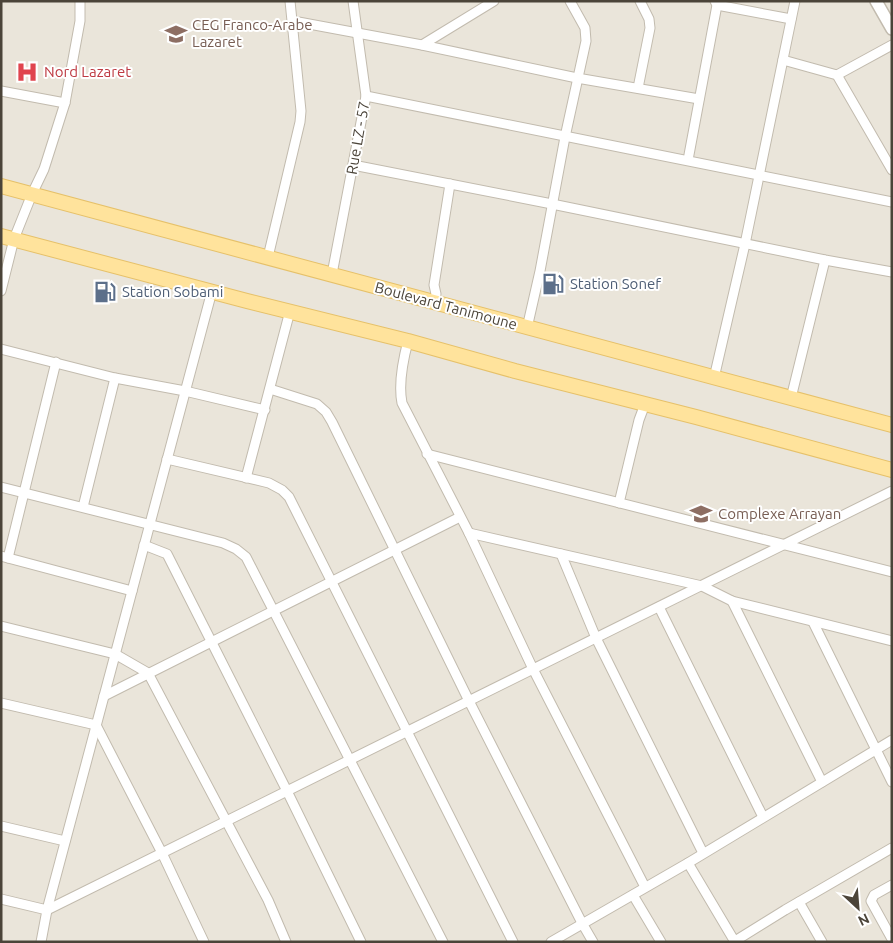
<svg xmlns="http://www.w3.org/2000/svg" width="893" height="943" font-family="Ubuntu,sans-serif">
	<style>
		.residential { fill: #eae5da }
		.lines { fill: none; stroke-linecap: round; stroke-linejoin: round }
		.minor-casing { stroke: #c2bbae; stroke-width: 11 }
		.tertiary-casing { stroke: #c2bbae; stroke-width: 14 }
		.primary-casing { stroke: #e6c16a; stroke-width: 16 }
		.minor { stroke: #fff; stroke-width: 9 }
		.tertiary { stroke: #fff; stroke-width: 11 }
		.primary { stroke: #ffe39c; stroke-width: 14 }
		.labels { text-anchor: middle; stroke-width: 4; stroke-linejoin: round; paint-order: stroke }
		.education-label { font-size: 15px; fill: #785e54; stroke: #fff; text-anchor: start }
		.health-label { font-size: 15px; fill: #be3a42; stroke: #fff; text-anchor: start }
		.street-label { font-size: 15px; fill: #4b4439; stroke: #fff }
		.service-label { font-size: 15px; fill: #4e5e75; stroke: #fff; text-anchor: start }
	</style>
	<rect width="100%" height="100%" fill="#f6f3ec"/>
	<rect class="residential" x="1" y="1" width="891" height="941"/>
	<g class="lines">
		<g class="minor-casing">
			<g id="minor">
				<polyline points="717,5 791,19"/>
				<polyline points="293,21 422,45 577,78 699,99"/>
				<polyline points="422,45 494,1"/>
				<polyline points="783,60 837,75 892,170"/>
				<polyline points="837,75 892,45"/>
				<polyline points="638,88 650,28 649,19 640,1"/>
				<polyline points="1,91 65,103"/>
				<path d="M366,96C541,132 717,166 892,202"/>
				<polyline points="688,160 717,5 715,1"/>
				<polyline points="353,165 552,204 825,260 892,272"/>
				<polyline points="268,257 300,122 301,111 290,1"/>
				<polyline points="332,274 366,96 353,1"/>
				<polyline points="1,291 14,239 32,194 44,169 65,103 80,21 80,1"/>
				<polyline points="433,302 436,294 434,285 450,184"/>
				<polyline points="527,328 540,271 565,137 586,41 585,28 570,1"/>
				<path d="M408,341C403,360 398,383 402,403L469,533L533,669L645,887"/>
				<polyline points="1,349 115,378 185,391 265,410"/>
				<polyline points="714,378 745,244 795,1"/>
				<polyline points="270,389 317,404 326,412 332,422 469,701 582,923 593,942"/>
				<polyline points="791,398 825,260"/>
				<polyline points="427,454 892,572"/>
				<polyline points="167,459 269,483 282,490 289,497 513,942"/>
				<polyline points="246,478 290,311"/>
				<polyline points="1,487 223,543 236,549 246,557 443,942"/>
				<polyline points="619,503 639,420 645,404"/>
				<polyline points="83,507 115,378"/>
				<polyline points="469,533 702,586 732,601 892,641"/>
				<polyline points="144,545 167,554 287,791 361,942"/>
				<polyline points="561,554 596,638 703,853"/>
				<polyline points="1,556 132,591"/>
				<polyline points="8,558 56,362"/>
				<polyline points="732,601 822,782"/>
				<polyline points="659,607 763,817"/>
				<polyline points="813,622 892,782"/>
				<polyline points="1,626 115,654 148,673 268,900 286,942"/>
				<polyline points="104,696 460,517"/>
				<polyline points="1,703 96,725 162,853 204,942"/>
				<polyline points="1,826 65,841"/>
				<polyline points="688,863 735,942"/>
				<polyline points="892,885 874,895 871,901 892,939"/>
				<polyline points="633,895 661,942"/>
				<polyline points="1,899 47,910 892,491"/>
				<polyline points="799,902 822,942"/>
				<polyline points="735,941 785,910 892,848"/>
				<polyline points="41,942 47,910 212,291"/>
				<polyline points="551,942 688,863 892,740"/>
			</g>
		</g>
		<g class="tertiary-casing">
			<polyline id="tertiary" points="876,1 892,29"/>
		</g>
		<g class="primary-casing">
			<g id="primary">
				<polyline points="1,186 892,425"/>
				<polyline points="1,236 247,301 408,341 515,371 696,417 892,470"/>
			</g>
		</g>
		<use href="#minor" class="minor"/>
		<use href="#tertiary" class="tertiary"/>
		<use href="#primary" class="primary"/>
	</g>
	<defs>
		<g id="school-bare" transform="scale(1.725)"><path d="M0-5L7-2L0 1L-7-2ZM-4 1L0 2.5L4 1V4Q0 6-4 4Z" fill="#8d6e63" stroke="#fff" stroke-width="2.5" paint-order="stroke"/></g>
		<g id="hospital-bare" transform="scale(1.725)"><path d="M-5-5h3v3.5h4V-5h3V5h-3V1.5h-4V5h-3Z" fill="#e0444e" stroke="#fff" stroke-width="2.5" paint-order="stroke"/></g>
		<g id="fuel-bare" transform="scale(1.725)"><path d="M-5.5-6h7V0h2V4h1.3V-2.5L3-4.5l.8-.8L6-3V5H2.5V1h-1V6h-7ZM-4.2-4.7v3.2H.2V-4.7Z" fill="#5c6f8a" stroke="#fff" stroke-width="2.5" paint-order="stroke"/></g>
	</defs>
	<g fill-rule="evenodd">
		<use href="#school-bare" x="176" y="34"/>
		<use href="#hospital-bare" x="27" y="72"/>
		<use href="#fuel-bare" x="553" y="284"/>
		<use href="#fuel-bare" x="105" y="292"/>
		<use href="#school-bare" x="701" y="514"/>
	</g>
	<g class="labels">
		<g class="education-label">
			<text x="192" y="30">CEG Franco-Arabe<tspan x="192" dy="17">Lazaret</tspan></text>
			<text x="718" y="519">Complexe Arrayan</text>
		</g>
		<g class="health-label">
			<text x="44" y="77">Nord Lazaret</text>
		</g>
		<g class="street-label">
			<text transform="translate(358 138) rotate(-80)" y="5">Rue LZ - 57</text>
			<text transform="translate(446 306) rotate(15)" y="5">Boulevard Tanimoune</text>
		</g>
		<g class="service-label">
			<text x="570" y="289">Station Sonef</text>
			<text x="122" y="297">Station Sobami</text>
		</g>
	</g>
	<rect width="893" height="943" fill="none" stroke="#4b4439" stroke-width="5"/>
	<g transform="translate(858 908) rotate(154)" stroke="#ffffff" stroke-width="4" paint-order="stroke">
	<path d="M0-4L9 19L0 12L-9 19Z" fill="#4b4439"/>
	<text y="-8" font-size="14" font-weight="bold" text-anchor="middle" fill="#4b4439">N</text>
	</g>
</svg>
